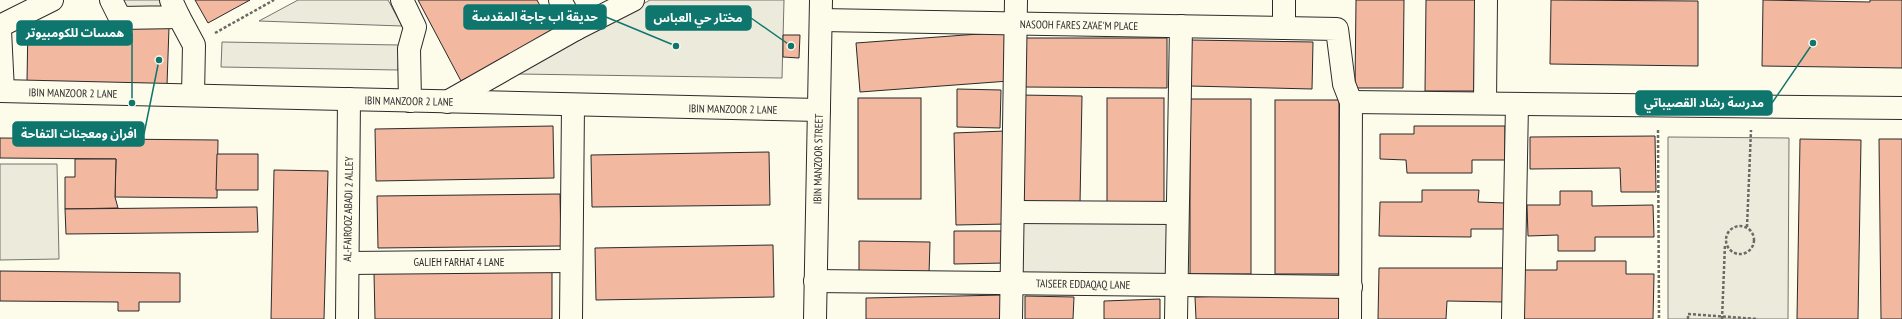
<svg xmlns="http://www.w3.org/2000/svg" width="1902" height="319" font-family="'PT Sans Narrow','Noto Sans Arabic',sans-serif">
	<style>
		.green { fill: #ecebdb; stroke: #74746e }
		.parking { fill: #eceadb; stroke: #74746e }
		.building { fill: #f2b8a0; stroke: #2b2b2b }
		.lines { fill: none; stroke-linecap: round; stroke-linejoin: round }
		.minor-casing { stroke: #2b2b2b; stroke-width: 24 }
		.major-casing { stroke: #2b2b2b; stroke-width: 24 }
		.path { stroke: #6a6964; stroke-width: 2.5; stroke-dasharray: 3 2; stroke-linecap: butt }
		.minor { stroke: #fdfbea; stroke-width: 22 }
		.major { stroke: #fdfbea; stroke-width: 22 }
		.labels { text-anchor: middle; stroke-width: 3; stroke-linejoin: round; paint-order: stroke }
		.street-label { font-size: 11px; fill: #2b2b2b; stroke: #fdfbea }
		.leader { fill: none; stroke: #0f766e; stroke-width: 1.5 }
		.callout-dot { fill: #0f766e; stroke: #fdfbea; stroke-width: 1.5 }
		.callout { fill: #0f766e; stroke: #0f766e; stroke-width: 1.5 }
		.callout-label { font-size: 12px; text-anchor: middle; font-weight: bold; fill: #fff }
	</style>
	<rect width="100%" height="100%" fill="#fdfbea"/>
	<g class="green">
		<polygon points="117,0 167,0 172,10 123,11"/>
		<polygon points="298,0 388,0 402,26 259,21"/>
		<polygon points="650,0 784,0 782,78 519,74"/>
		<polygon points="1668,137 1789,138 1788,319 1668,319"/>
		<polygon points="0,164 57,164 59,259 0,260"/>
		<polygon points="1013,212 1177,213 1176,285 1012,283"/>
	</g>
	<polygon class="parking" points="222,42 399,45 398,70 221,67"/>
	<g class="building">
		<polygon points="195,0 250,0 208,23"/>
		<polygon points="418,0 537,0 554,32 461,81"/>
		<polygon points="1356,0 1404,0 1403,88 1355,88"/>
		<polygon points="1426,0 1475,0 1474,91 1425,91"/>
		<polygon points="1551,0 1698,1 1698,66 1550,64"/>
		<polygon points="1763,0 1870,2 1870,0 1902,0 1902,68 1762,66"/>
		<polygon points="28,23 169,27 167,85 27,82"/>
		<polygon points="1006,32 1009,81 860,92 856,43"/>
		<polygon points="783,35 800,35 799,58 783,57"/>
		<polygon points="1024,38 1167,38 1167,88 1024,87"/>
		<polygon points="1191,40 1313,42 1312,89 1190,86"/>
		<polygon points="957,89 1001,90 1000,128 957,127"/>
		<polygon points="1020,95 1082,96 1080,204 1019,203"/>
		<rect x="858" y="98" width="63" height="101"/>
		<rect x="1107" y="98" width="57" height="106"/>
		<rect x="1190" y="99" width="61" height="175"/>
		<rect x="1275" y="100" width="64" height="174"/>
		<polygon points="553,126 554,178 376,181 375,129"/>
		<polygon points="1414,126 1505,126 1505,160 1472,160 1472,173 1407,173 1406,160 1380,159 1380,134 1414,134"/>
		<polygon points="1005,131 1007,224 956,225 954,133"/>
		<polygon points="1655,136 1656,192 1621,192 1620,168 1530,169 1530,137"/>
		<polygon points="0,138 218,140 217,198 115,197 116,159 0,158"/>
		<polygon points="1800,139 1861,140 1858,319 1797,319"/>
		<polygon points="1879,139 1902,139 1902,319 1881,319"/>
		<polygon points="769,152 770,205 592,207 591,155"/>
		<polygon points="217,154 258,154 258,190 216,190"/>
		<polygon points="75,159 116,159 115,197 118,208 65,209 65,177 75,177"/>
		<polygon points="274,170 328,171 324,319 271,319"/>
		<polygon points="1422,190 1479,190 1478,202 1505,203 1505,229 1471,229 1471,237 1379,236 1380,202 1422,202"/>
		<polygon points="1560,191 1592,191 1592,206 1653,205 1654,237 1595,237 1595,251 1558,251 1558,235 1528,236 1527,205 1560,205"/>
		<polygon points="560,194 561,246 378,248 377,196"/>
		<polygon points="257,207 258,232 66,234 65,209"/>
		<polygon points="954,231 1005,231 1005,263 954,264"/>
		<polygon points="859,241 930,242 929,274 859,273"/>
		<polygon points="773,245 774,297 596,300 595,248"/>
		<polygon points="1557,261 1626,261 1626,274 1654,274 1653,319 1524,319 1524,270 1557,270"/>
		<polygon points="1379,268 1504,268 1504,302 1447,301 1446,319 1378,319"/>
		<polygon points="552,270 552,319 375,319 374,273"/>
		<polygon points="0,271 180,273 180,302 139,302 139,311 118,311 118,302 0,301"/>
		<polygon points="1342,292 1343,319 1196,319 1195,297"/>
		<polygon points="1004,295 1004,319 866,319 866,298"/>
		<polygon points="1025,296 1074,297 1073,319 1025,319"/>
		<polygon points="1160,299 1160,319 1104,319 1104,301"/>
	</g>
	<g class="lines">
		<g class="minor-casing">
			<g id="minor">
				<polyline points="111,0 120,18 179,17 171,0"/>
				<polyline points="402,0 415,27 409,49 410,101"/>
				<polyline points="560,0 576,29"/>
				<polyline points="179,17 194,45 193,95"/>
				<polyline points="821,20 1337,29 1344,84 1351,102 1350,319"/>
				<polyline points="0,26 52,0"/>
				<polyline points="1284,28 1284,0"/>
				<polyline points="0,30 3,91"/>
				<polyline points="0,91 819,110"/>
				<polyline points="447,102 576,29 633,0"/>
				<polyline points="1351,102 1902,108"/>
				<polyline points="1485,103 1486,0"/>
				<polyline points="1013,212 1177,213"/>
				<polyline points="348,263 571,261"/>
				<polyline points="815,281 1351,287"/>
				<polyline points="347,319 349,99"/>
				<polyline points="571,319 573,105"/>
				<polyline points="1011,319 1016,0"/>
				<polyline points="1176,319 1181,26"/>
				<polyline points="1513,319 1517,104"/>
			</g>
		</g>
		<g class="major-casing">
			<polyline id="major" points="815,319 821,0"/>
		</g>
		<g class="path">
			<polyline points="215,33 274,0"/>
			<polyline points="1658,130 1659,319"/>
			<circle cx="1740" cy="240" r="14"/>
			<polyline points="1747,227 1751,130"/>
			<polyline points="1688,319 1688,314 1758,319"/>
			<polyline points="1722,319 1725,244"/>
		</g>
		<use href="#minor" class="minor"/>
		<use href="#major" class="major"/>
	</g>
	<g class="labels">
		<g class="street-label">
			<text transform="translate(1079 25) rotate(1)" y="4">NASOOH FARES ZA'AE'M PLACE</text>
			<text transform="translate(73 93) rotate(1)" y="4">IBIN MANZOOR 2 LANE</text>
			<text transform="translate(409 101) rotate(1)" y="4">IBIN MANZOOR 2 LANE</text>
			<text transform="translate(733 109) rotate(1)" y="4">IBIN MANZOOR 2 LANE</text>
			<text transform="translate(818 159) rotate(-89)" y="4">IBIN MANZOOR STREET</text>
			<text transform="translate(348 209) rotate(-89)" y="4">AL-FAIROOZ ABADI 2 ALLEY</text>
			<text x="459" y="266">GALIEH FARHAT 4 LANE</text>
			<text transform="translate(1083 284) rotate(1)" y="4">TAISEER EDDAQAQ LANE</text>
		</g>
	</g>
	<path class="leader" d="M676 46L606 17M791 46L751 18M132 103L132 33M1813 43L1772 103M159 60L144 134"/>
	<g class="callout-dot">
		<circle cx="676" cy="46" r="4"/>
		<circle cx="791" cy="46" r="4"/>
		<circle cx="132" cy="103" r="4"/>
		<circle cx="1813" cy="43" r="4"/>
		<circle cx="159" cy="60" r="4"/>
	</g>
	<g class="callout">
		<rect x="464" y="5" width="142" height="24" rx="4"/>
		<rect x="646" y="6" width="105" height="24" rx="4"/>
		<rect x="17" y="21" width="115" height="24" rx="4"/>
		<rect x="1636" y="91" width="136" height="24" rx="4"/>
		<rect x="13" y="122" width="131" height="24" rx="4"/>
	</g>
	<g class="callout-label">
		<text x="535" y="21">حديقة اب جاجة المقدسة</text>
		<text x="698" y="22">مختار حي العباس</text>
		<text x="75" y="37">همسات للكومبيوتر</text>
		<text x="1704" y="107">مدرسة رشاد القصيباتي</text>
		<text x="79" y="138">افران ومعجنات التفاحة</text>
	</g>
</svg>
